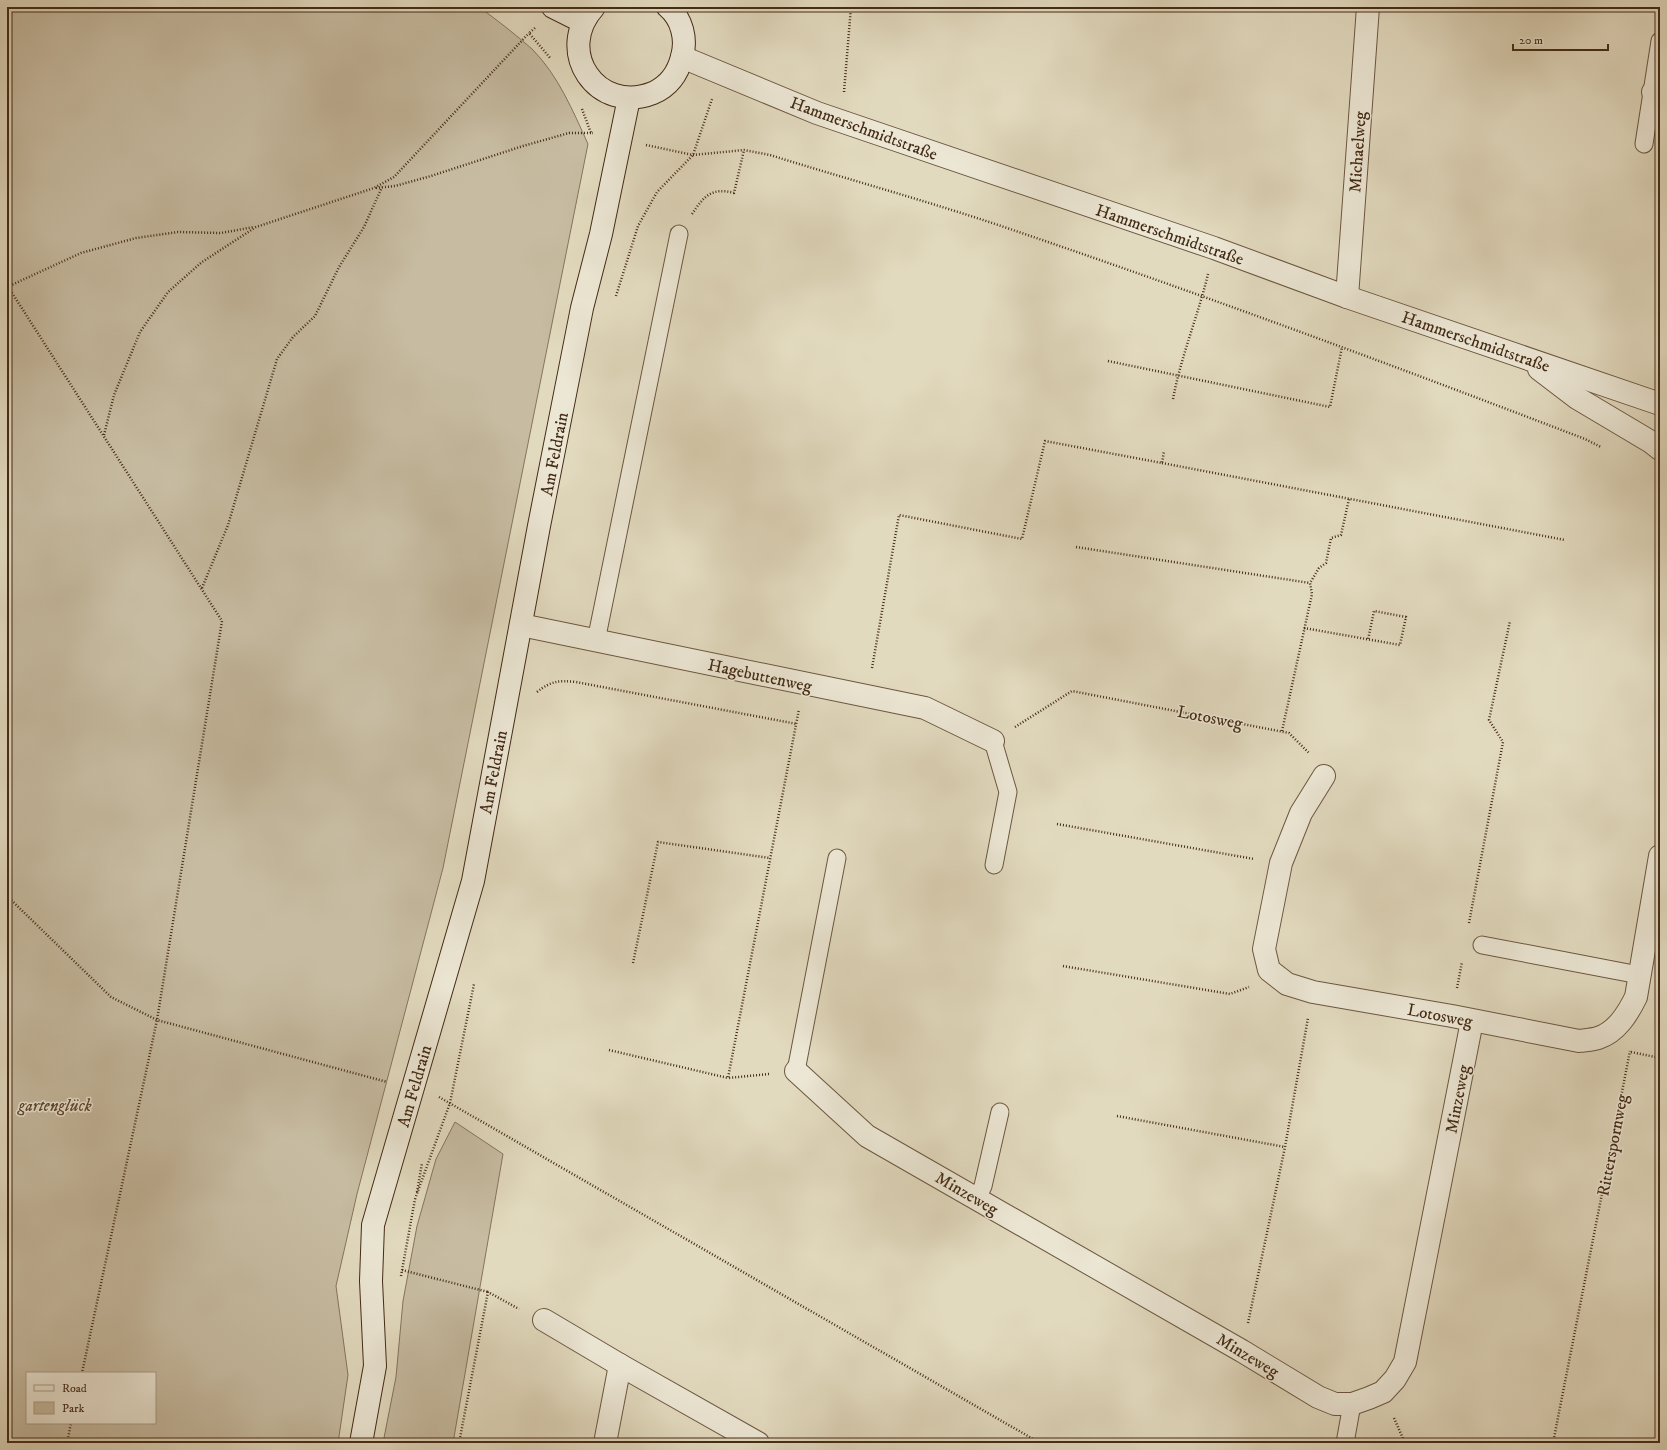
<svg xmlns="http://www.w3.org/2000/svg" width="1667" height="1450" font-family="'IM FELL DW Pica',serif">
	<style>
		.green { fill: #c7bca2; stroke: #86745c; fill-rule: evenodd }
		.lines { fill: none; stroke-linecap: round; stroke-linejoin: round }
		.lane-casing { stroke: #6c5740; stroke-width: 19 }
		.street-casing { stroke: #6c5740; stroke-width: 24 }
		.secondary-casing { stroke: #442b16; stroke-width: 24 }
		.path { stroke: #442b16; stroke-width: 2.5; stroke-dasharray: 1 2; stroke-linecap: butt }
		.lane { stroke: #ece7d5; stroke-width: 17 }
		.street { stroke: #ece7d5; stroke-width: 22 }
		.secondary { stroke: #ece7d5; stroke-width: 22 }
		.labels { text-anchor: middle; stroke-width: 3; stroke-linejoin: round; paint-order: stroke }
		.street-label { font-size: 17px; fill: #442b16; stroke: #ece7d5 }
		.park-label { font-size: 17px; font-style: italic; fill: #5e4832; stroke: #ece7d5 }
	</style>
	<rect width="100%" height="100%" fill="#e2dabf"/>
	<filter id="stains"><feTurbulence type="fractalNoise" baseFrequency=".005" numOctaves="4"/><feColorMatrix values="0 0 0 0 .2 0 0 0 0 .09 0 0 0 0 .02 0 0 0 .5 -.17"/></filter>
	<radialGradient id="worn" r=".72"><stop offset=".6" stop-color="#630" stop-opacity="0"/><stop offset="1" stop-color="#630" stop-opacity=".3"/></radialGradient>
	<g class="green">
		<path d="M7,7H479C497,20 515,34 532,49C558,75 573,111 588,144L443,868L357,1194L336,1286L348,1375L338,1443H7ZM27,1373H155V1423H27Z"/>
		<polygon points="455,1122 503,1154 453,1443 383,1443 396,1377 403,1301 417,1226 436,1159"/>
	</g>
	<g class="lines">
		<g class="lane-casing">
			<g id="lane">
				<polyline points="1644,144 1660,41"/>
				<polyline points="596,641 679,234"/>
				<polyline points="993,741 1008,792 994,865"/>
				<polyline points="1482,945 1639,975"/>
				<polyline points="796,1071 837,858"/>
				<polyline points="977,1199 983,1186 1000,1112"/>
				<polyline points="1345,1443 1352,1404"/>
			</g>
		</g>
		<g class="street-casing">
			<g id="street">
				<polyline points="682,57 817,113 1214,248 1347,297 1660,404"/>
				<polyline points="1653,92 1660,94"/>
				<polyline points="1347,297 1368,7"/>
				<polyline points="1539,369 1577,398 1651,442 1660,449"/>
				<polyline points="521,625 925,708 993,741"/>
				<path d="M1324,776L1301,813L1281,863L1264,949L1269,970L1287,984L1313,992L1452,1016L1579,1041C1585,1040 1592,1040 1598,1038C1617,1032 1628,1013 1636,997L1660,856"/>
				<polyline points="796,1071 867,1136 1242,1351 1318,1397 1335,1404 1352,1404 1369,1398 1383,1392 1395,1379 1405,1362 1472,1021"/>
				<polyline points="544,1320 620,1365 758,1443"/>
				<polyline points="605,1443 620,1365"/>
			</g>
		</g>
		<g class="secondary-casing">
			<g id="secondary">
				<polyline points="553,7 583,22"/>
				<path d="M594,7C554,51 597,115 653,93C669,86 678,73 682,57C687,39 682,19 668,7"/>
				<polyline points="361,1443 375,1366 371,1281 373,1225 473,881 539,526 582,308 601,234 629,98"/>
			</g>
		</g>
		<g class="path">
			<polyline points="535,28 529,33 551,59"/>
			<polyline points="844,92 851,7"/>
			<polyline points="582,109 591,133 593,133"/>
			<path d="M646,145L693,155L744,150L770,155C850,180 931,202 1010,229C1204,295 1395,366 1585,439L1601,447"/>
			<polyline points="376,188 395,186 431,176 523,146 569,133 591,133"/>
			<path d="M692,214C704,196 712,187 734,193L744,150"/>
			<polyline points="7,285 222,621 157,1020 82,1373"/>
			<polyline points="7,287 81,253 136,238 178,232 221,233 254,227"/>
			<polyline points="616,296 638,226 657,192 693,155 712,99"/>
			<polyline points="1108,361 1330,407 1342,347"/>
			<path d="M1173,399C1181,356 1198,316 1208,274"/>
			<polyline points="104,435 114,395 140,332 168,292 202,262 256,227 374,188 394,177 529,33"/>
			<polyline points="1162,463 1565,540"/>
			<polyline points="1076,547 1310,583"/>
			<polyline points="202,588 228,525 277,359 293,337 315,316 339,267 364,227 382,187"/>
			<polyline points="1304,628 1400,645 1406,617 1374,611 1368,640"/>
			<polyline points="872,668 899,515 1022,539 1045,441 1162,463 1164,451"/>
			<path d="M537,692C551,681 559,680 576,682L797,724"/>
			<polyline points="1015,727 1072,691 1289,733 1309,753"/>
			<polyline points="1282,731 1312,594 1310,583 1319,568 1326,563 1331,538 1341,535 1349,499"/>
			<polyline points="1057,824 1254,859"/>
			<polyline points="7,896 111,997 157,1020 387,1082"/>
			<polyline points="1469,923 1503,742 1489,720 1510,621"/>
			<polyline points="633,963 658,842 770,858"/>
			<polyline points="1063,966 1230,994 1249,987"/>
			<polyline points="1457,988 1462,962"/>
			<polyline points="609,1050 728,1078"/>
			<polyline points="1631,1052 1660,1058"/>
			<polyline points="769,1074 728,1078 799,709"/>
			<polyline points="439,1097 1040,1443"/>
			<polyline points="1117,1116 1285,1147"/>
			<polyline points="417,1192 422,1163"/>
			<polyline points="415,1199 450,1103 474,984"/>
			<polyline points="402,1270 488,1292"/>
			<polyline points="401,1276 415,1199"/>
			<polyline points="1248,1323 1285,1147 1308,1018"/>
			<polyline points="1394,1418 1405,1443"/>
			<polyline points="67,1443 71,1423"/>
			<polyline points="459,1443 488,1292 519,1309"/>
			<polyline points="1553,1443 1630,1051"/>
		</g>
		<use href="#lane" class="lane"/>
		<use href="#street" class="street"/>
		<use href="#secondary" class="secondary"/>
	</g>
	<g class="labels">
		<g class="street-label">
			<text transform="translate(864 128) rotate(20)" y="6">Hammerschmidtstraße</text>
			<text transform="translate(1357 152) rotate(-86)" y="6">Michaelweg</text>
			<text transform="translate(1170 234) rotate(19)" y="6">Hammerschmidtstraße</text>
			<text transform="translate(1476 341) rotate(19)" y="6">Hammerschmidtstraße</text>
			<text transform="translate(554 454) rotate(-79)" y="6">Am Feldrain</text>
			<text transform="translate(760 675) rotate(12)" y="6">Hagebuttenweg</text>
			<text transform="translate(1210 717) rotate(11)" y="6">Lotosweg</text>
			<text transform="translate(493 772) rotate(-79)" y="6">Am Feldrain</text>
			<text transform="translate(1440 1015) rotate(11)" y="6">Lotosweg</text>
			<text transform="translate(414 1086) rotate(-74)" y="6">Am Feldrain</text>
			<text transform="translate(1457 1099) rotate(-79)" y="6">Minzeweg</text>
			<text transform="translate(1612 1145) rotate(-79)" y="6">Ritterspornweg</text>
			<text transform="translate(967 1193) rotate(30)" y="6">Minzeweg</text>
			<text transform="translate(1248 1355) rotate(31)" y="6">Minzeweg</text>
		</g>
		<g class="park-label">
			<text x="55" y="1111">gartenglück</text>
		</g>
	</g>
	<rect width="1667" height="1450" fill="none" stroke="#e2dabf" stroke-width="24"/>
	<rect x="8" y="8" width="1651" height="1434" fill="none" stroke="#442b16" stroke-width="2"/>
	<rect x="12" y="12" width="1643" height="1426" fill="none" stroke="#442b16"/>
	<rect x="26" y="1372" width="130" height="52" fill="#ece7d5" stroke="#a99c89"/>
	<rect x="34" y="1385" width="20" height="6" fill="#ece7d5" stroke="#a99c89"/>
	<text x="62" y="1392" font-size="12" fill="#442b16">Road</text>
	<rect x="34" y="1402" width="20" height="12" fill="#c7bca2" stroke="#a99c89"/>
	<text x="62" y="1412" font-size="12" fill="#442b16">Park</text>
	<path d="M1513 44v6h95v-6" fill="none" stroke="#442b16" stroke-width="2"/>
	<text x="1519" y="44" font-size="12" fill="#442b16" stroke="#ece7d5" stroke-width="3" paint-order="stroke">20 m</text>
	<rect width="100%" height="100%" filter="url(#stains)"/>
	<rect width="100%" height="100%" fill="url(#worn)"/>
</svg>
